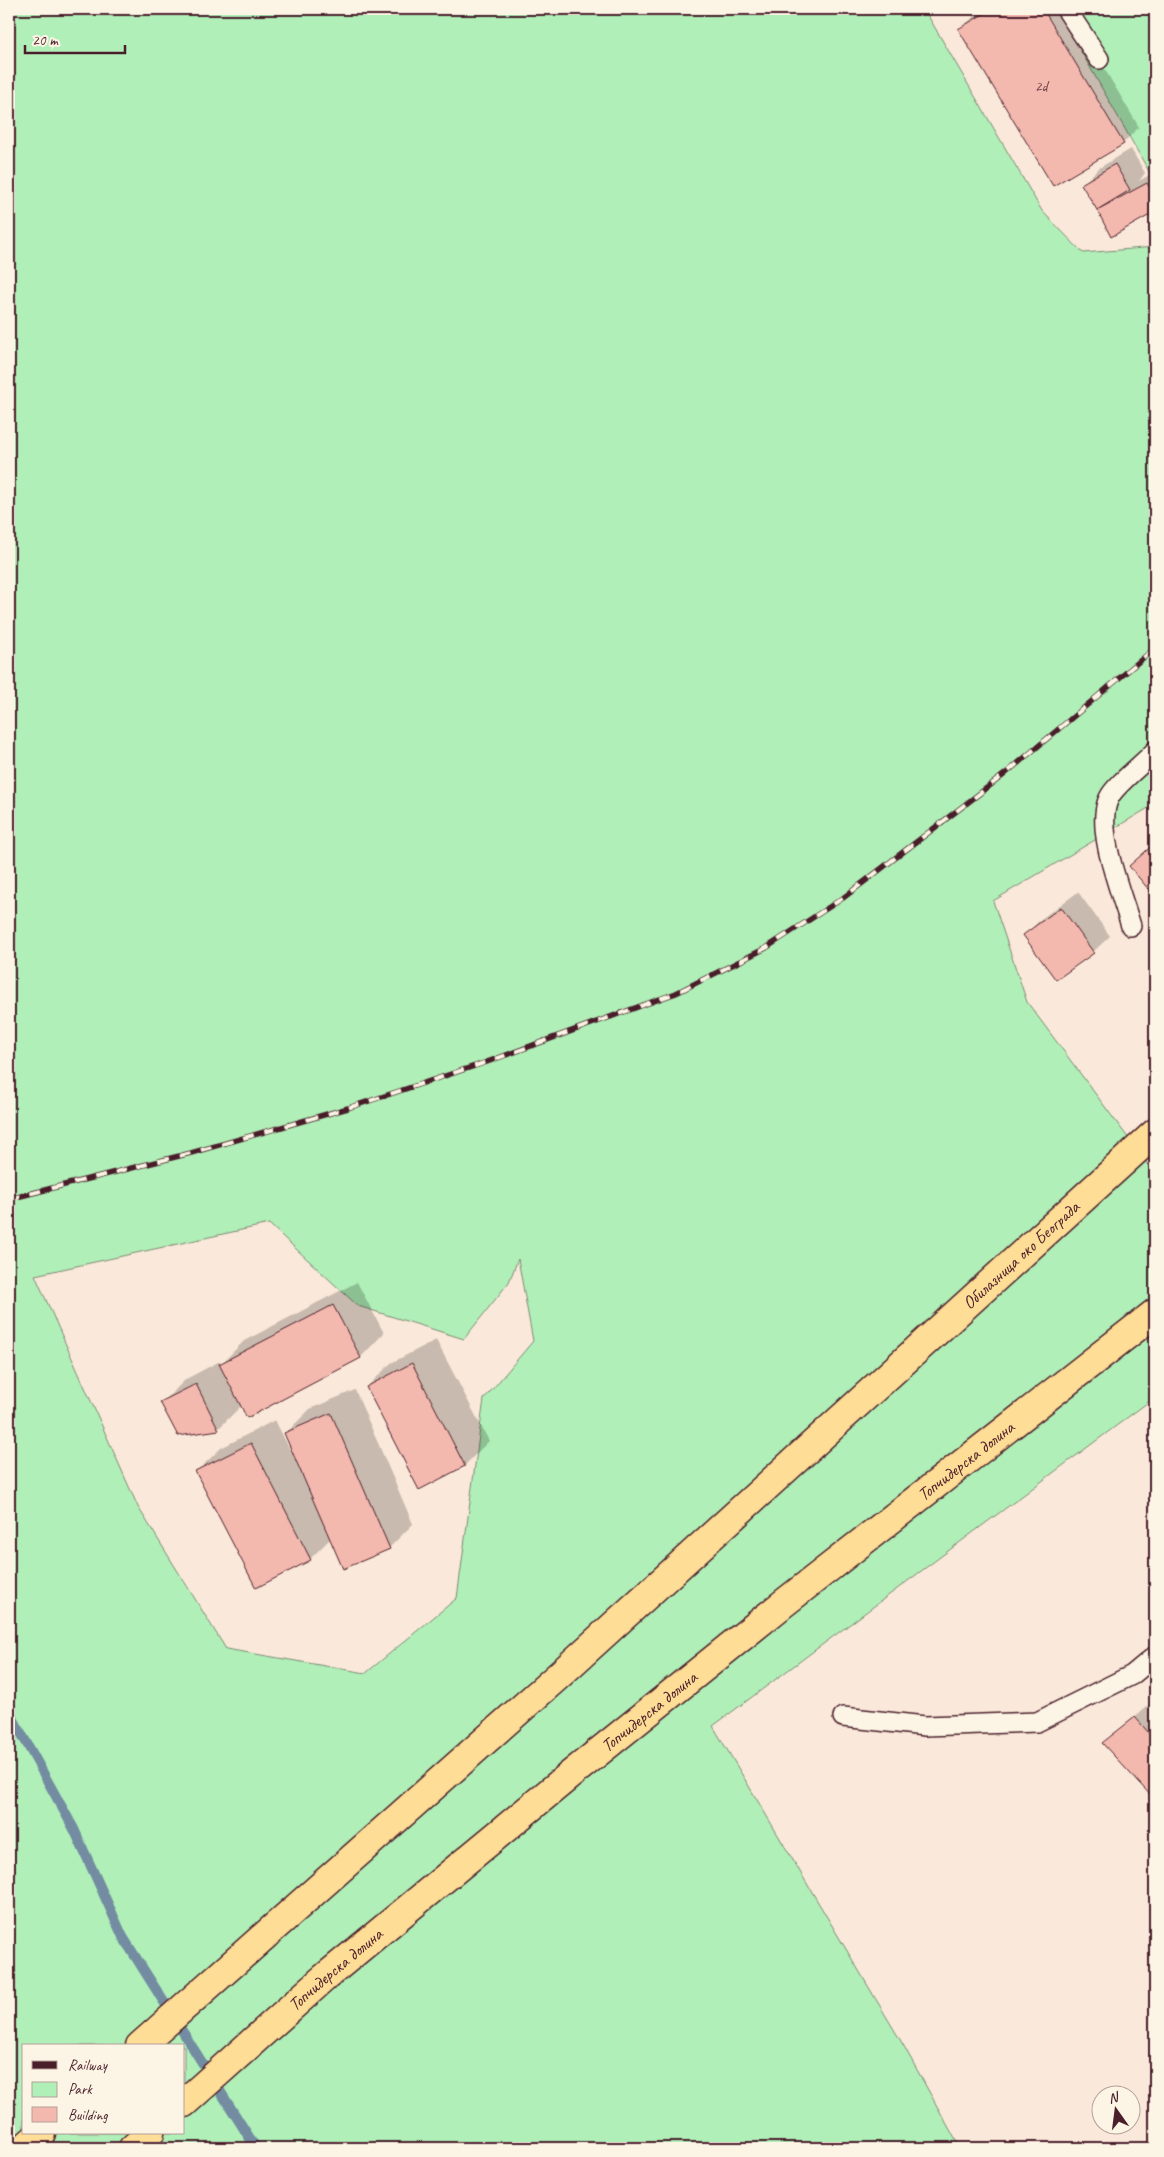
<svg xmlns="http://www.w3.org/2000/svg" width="1164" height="2157" font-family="Caveat,sans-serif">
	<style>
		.green { fill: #b0f0b8; stroke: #7d8872; fill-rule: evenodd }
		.shadow { fill: #0003 }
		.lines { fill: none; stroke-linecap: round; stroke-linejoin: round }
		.stream { stroke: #738ca1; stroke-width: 10 }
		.building { fill: #f4b9ae; stroke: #4a1f2b }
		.lane-casing { stroke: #4a1f2b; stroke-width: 22 }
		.highway-casing { stroke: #4a1f2b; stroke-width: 31 }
		.lane { stroke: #fcf5e5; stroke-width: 19 }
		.highway { stroke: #fedd96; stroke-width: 28 }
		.rail-casing { stroke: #4a1f2b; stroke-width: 5.5 }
		.rail { stroke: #fcf5e5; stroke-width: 4; stroke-dasharray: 11; stroke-linecap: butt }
		.labels { text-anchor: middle; stroke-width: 4; stroke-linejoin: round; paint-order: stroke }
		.number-label { font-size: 15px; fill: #74464c }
		.street-label { font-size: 18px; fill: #4a1f2b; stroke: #fcf5e5 }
	</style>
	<rect width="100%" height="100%" fill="#fae9da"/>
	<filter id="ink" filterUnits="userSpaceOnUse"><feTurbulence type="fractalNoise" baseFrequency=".02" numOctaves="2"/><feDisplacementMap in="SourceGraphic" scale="10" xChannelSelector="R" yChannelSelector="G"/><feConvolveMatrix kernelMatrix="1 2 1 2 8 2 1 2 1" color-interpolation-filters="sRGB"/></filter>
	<g filter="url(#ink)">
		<g class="green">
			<path d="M9,9H924L1042,211L1083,253L1155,247V804L993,901L1027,1002L1155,1174V1397L713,1726L905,2048L960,2148H9ZM269,1224L358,1306L464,1339L509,1282L518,1259L533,1341L484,1399L457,1598L366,1673L226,1649L138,1507L35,1275ZM24,2046H184V2133H24Z"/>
			<polygon points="1057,9 1155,9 1155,182"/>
		</g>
		<g class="shadow">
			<polygon points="983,9 1069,9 1139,127 1123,143 1053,184 960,29"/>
			<polygon points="1131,149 1145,173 1139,181 1155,172 1155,211 1112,235 1083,184 1099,168"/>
			<polygon points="1155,843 1155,895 1130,866"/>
			<polygon points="1078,892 1110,936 1093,952 1056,978 1025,935 1041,919"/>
			<polygon points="357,1282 384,1333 361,1357 248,1416 242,1405 219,1428 178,1435 162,1403 186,1379 220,1361 221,1364 244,1341"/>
			<polygon points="436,1340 489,1441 465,1465 419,1489 367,1387 391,1363"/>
			<polygon points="355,1390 413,1524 389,1548 331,1538 310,1559 197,1471 221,1448 275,1420 295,1460 297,1459 286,1433 310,1409"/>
			<polygon points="1152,1702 1155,1706 1155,1798 1104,1743"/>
		</g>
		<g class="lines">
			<polyline class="stream" points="9,1711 74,1829 123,1937 256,2148"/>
		</g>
		<g class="building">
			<polygon points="992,9 1043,9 1124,144 1053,186 958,29"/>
			<polygon points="1115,164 1130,190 1097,210 1081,184"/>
			<polygon points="1147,183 1155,197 1155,212 1111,237 1097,210"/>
			<polygon points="1155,843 1155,897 1129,866"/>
			<polygon points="1061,907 1094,953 1056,980 1023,935"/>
			<polygon points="333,1305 361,1358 247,1418 219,1364"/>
			<polygon points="412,1363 465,1466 419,1490 366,1387"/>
			<polygon points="196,1384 219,1430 178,1436 160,1402"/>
			<polygon points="331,1413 390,1549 343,1569 284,1433"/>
			<polygon points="251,1443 311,1560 256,1588 195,1471"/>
			<polygon points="1135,1717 1155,1740 1155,1800 1102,1743"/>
		</g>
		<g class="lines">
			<g class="lane-casing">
				<g id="lane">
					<polyline points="1066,9 1099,59"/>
					<path d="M1131,926C1122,895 1094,828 1109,798C1115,785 1144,763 1155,751"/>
					<polyline points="843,1717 925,1726 1037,1722 1132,1675 1155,1656"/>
				</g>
			</g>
			<g class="highway-casing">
				<g id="highway">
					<path id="s1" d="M140,2046L557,1677L1155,1133"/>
					<path id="s2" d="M184,2103L324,1978L570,1775L784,1603L1155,1313"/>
					<polyline points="24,2148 41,2133"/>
					<polyline points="133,2148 150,2133"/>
				</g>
			</g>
			<use href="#lane" class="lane"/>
			<use href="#highway" class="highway"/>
			<g class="rail-casing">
				<polyline id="rail" points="9,1199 191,1153 348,1108 487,1062 676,993 766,948 843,898 1005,774 1155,648"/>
			</g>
			<use href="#rail" class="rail"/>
		</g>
	</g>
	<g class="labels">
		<g class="number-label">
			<text x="1041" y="91">2d</text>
		</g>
		<g class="street-label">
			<text dy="6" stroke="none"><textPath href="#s1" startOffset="1184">Обилазница око Београда</textPath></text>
			<text dy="6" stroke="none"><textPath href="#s2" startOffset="1012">Топчидерска долина</textPath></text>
			<text dy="6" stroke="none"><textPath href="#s2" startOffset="608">Топчидерска долина</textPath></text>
			<text dy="6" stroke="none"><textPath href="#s2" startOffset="202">Топчидерска долина</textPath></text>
		</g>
	</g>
	<rect width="1164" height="2157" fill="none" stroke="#fcf5e5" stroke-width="30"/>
	<rect x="15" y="15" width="1134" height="2127" fill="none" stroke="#4a1f2b" stroke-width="2" filter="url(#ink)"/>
	<rect x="22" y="2044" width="162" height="90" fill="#fcf5e5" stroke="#b59f9b"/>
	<rect x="32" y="2061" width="25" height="8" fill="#4a1f2b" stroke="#b59f9b"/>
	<text x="68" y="2070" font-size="15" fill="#4a1f2b">Railway</text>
	<rect x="32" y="2082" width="25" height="15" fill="#b0f0b8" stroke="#b59f9b"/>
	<text x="68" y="2094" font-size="15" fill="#4a1f2b">Park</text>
	<rect x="32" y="2107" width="25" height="15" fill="#f4b9ae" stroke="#b59f9b"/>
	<text x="68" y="2120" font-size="15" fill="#4a1f2b">Building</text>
	<g transform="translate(1116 2110) rotate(346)"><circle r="24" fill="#fcf5e5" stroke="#b59f9b"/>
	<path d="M0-4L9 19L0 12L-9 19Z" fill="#4a1f2b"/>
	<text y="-8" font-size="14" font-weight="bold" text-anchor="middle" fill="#4a1f2b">N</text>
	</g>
	<path d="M25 45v8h100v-8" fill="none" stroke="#4a1f2b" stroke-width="2.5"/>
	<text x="32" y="45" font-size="15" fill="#4a1f2b" stroke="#fcf5e5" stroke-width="4" paint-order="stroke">20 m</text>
</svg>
